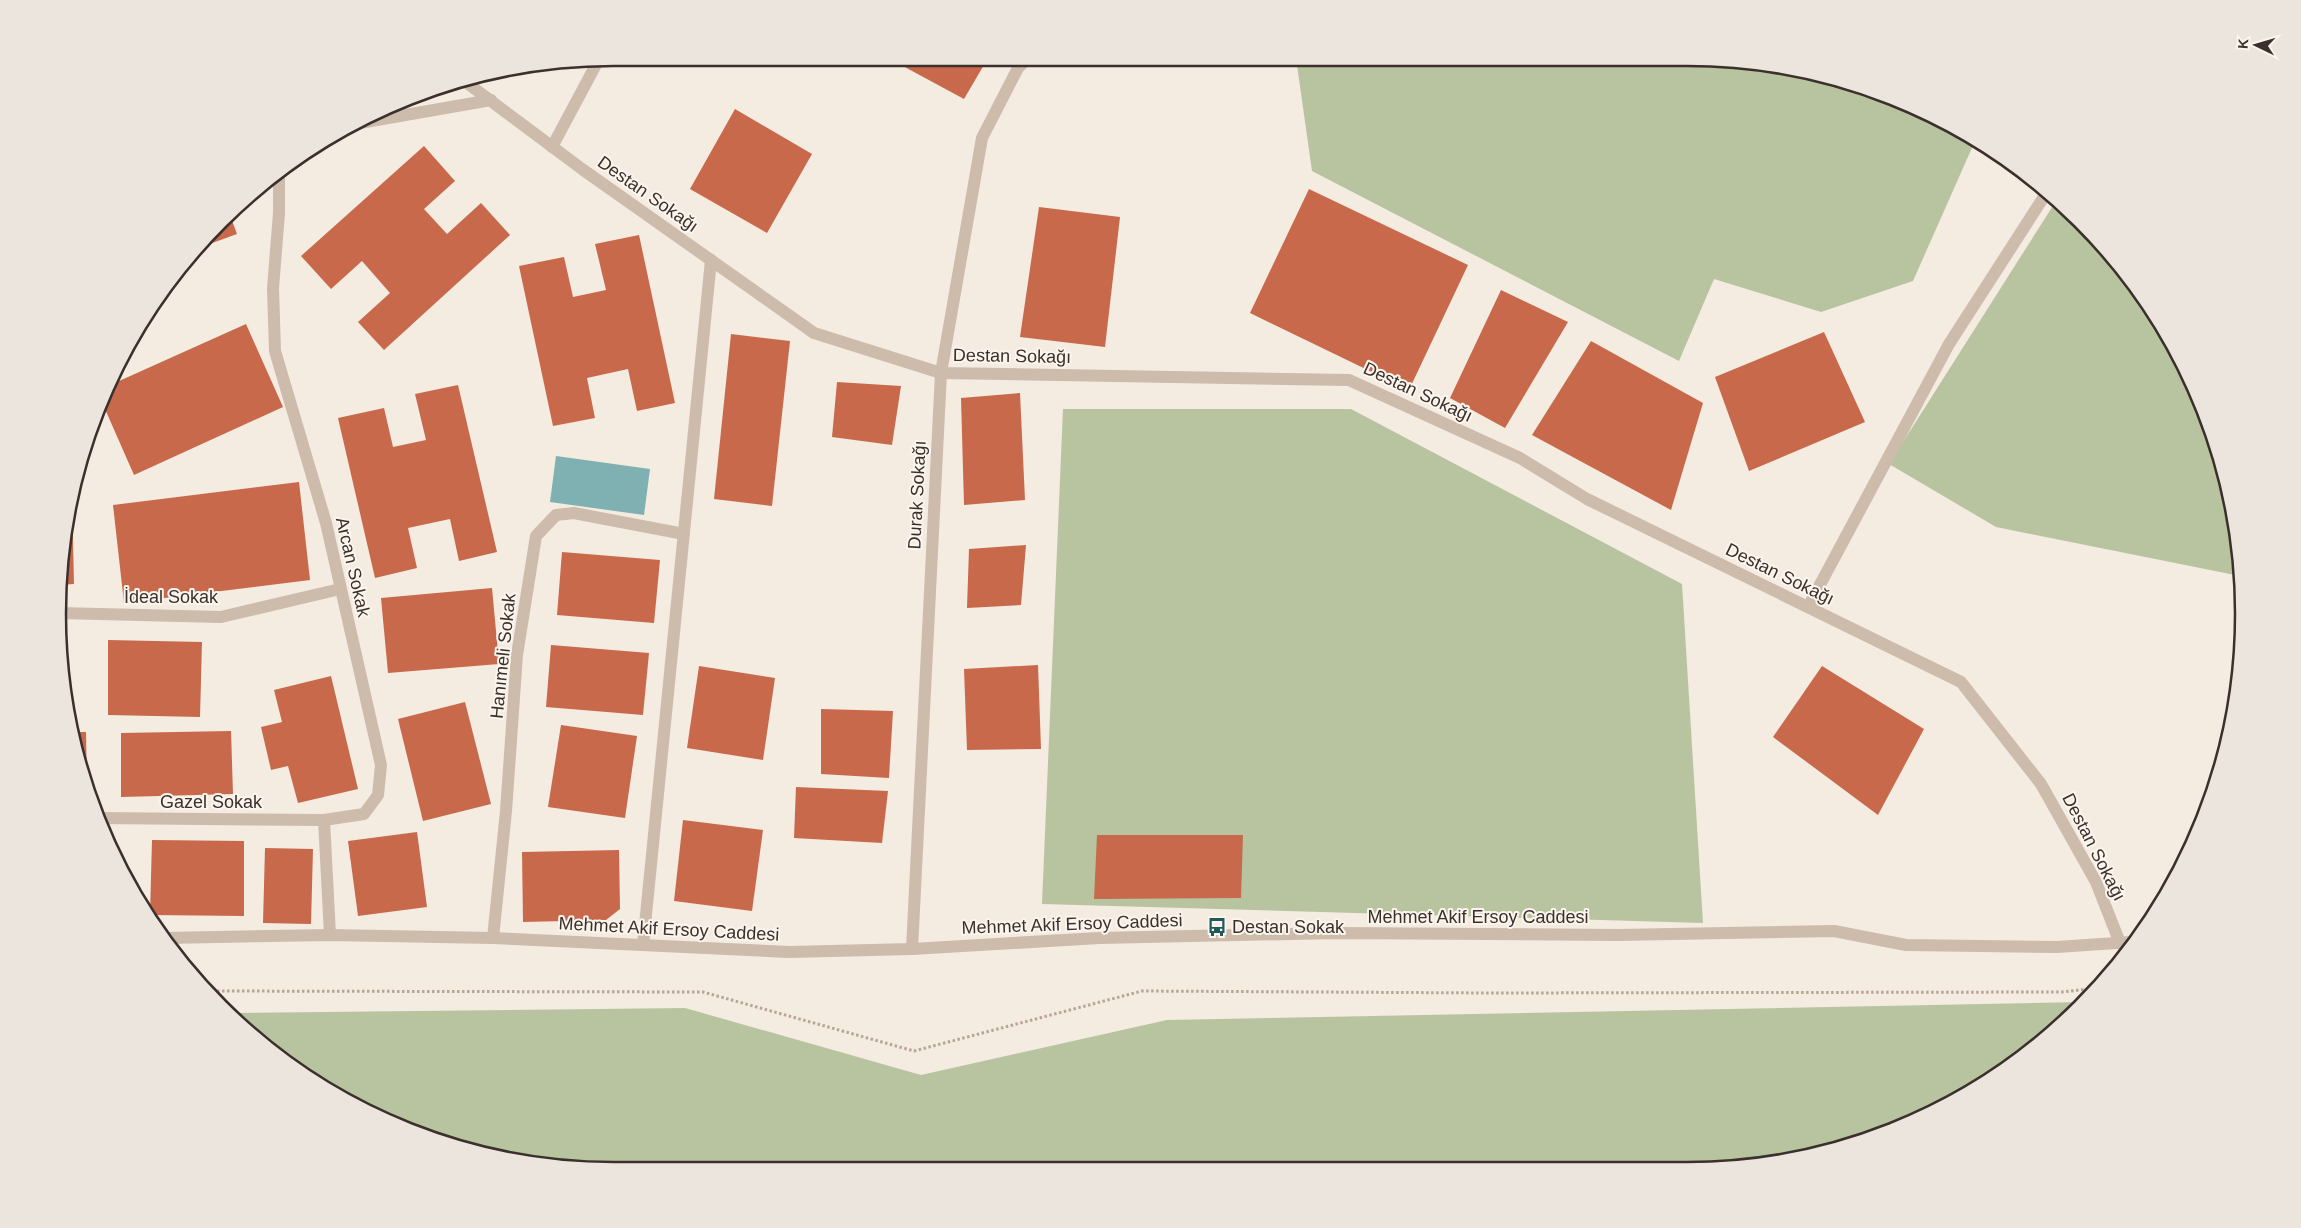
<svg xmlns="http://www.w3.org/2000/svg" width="2301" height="1228" font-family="Arial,sans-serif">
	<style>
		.green { fill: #b8c4a0 }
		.water { fill: #7fb0b2 }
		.building { fill: #c8694b }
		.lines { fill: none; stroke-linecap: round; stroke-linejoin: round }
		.path { stroke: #b9a596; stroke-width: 3; stroke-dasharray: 2.5 2.5; stroke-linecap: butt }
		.service { stroke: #cdbbac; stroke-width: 12 }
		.minor { stroke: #cdbbac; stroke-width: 12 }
		.tertiary { stroke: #cdbbac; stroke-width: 12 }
		.labels { text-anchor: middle; stroke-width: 4; stroke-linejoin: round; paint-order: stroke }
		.street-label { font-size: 18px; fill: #3b302b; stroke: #fbf5ee }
		.poi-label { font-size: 18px; fill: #3b302b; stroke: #fbf5ee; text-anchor: start }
		.rim { fill: none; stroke: #3b302b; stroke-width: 2.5 }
	</style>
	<rect width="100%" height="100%" fill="#f4ebe1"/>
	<g class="green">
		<polygon points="1296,58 1723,59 1831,77 1933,115 1975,141 1913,281 1821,312 1714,279 1679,361 1312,171"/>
		<polygon points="2056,201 2106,247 2169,336 2214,435 2239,542 2240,576 1996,527 1889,464"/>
		<polygon points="1063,409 1351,409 1682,584 1703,923 1042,904"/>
		<polygon points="2083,1002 2026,1056 1900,1128 1760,1166 578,1169 470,1152 368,1113 275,1056 227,1013 685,1008 921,1075 1167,1020"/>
	</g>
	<polygon class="water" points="556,456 650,469 644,515 550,502"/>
	<g class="building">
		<polygon points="903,58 988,58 964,99 901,65"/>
		<polygon points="735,109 812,154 767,233 690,189"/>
		<polygon points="424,146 455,181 424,209 447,234 481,203 510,235 384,350 358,322 390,293 362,261 331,289 301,256"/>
		<polygon points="1309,189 1468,265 1409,390 1250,313"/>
		<polygon points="1039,207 1120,217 1105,347 1020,337"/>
		<polygon points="230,215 237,234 193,250 196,247"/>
		<polygon points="639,235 675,403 637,411 628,369 587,378 595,418 553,426 519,266 564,257 573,297 606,290 595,244"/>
		<polygon points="1501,290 1568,322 1505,428 1450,398"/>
		<polygon points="246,324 283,407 134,475 101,400 108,386"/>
		<polygon points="1824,332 1865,422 1749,471 1715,377"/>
		<polygon points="731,334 790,341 772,506 714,499"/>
		<polygon points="1591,341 1703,403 1671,510 1532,435"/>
		<polygon points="837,382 901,386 892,445 832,437"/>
		<polygon points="458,385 497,552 459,561 450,519 408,528 417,568 375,578 338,418 384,408 393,447 426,440 415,394"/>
		<polygon points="1020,393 1025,500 964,505 961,398"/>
		<polygon points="299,482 310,580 124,603 113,505"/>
		<polygon points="72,499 74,584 59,585 59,577"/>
		<polygon points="1026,545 1021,605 967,608 969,549"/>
		<polygon points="562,552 660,560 654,623 557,615"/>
		<polygon points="492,588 499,664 388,673 381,598"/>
		<polygon points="108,640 202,642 200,717 108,715"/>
		<polygon points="551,645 649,653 643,715 546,707"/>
		<polygon points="1038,665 1041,749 967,750 964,669"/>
		<polygon points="699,666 775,678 763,760 687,748"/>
		<polygon points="1822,666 1924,729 1878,815 1773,737"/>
		<polygon points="331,676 358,789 298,803 288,766 271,770 261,727 282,722 274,690"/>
		<polygon points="465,702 491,804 423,821 398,719"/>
		<polygon points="821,709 893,711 889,778 821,774"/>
		<polygon points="561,725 637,736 625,818 548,807"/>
		<polygon points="231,731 233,794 121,797 121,733"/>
		<polygon points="72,732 86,732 87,788 76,758"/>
		<polygon points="796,787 888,791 882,843 794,838"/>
		<polygon points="683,820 763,830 752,911 674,901"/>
		<polygon points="417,832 427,907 358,916 348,841"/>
		<polygon points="1097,835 1243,835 1241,898 1094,899"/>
		<polygon points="152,840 244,841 244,916 150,915"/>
		<polygon points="111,848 119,848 119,864"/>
		<polygon points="265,848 313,849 311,924 263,923"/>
		<polygon points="619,850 620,909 606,920 523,922 522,852"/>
	</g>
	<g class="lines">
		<polyline class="path" points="207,991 703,992 914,1051 1142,991 1488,993 2062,992 2097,988"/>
		<polyline class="service" points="1808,607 1949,344 2047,192"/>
		<g class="minor">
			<polyline points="463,80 582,169 814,333 941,373 1349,380 1520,458 1587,499 1961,682 2041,784 2096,882 2120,943"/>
			<polyline points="354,124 491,100"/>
			<polyline points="552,147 599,59"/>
			<polyline points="279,170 279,213 273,288 275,351 326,523 381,765 378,795 364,814 324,820 330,935"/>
			<polyline points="59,613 221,617 340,589"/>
			<polyline points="97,818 324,820"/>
			<polyline points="493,938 506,811 517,655 536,536 556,515 574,513 684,534"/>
			<polyline points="643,945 711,260"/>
			<polyline points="912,949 941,373 982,138 1018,68 1028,58"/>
		</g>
		<polyline class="tertiary" points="164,938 330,935 493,938 789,952 912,949 1099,938 1336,933 1618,935 1834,931 1906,945 2057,947 2131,942"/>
	</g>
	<defs>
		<g id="bus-bare" transform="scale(1.5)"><path d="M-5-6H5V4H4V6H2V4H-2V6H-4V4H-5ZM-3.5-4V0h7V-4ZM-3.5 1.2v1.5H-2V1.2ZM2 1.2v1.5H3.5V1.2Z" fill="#1f5a5e" stroke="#fbf5ee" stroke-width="2.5" paint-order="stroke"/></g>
	</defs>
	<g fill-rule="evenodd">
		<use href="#bus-bare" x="1217" y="927"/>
	</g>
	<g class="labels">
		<g class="street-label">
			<text transform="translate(648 194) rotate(35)" y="6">Destan Sokağı</text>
			<text transform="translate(1012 356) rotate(1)" y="6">Destan Sokağı</text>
			<text transform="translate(1418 392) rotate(25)" y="6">Destan Sokağı</text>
			<text transform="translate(917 495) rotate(-87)" y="6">Durak Sokağı</text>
			<text transform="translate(353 567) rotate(77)" y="6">Arcan Sokak</text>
			<text transform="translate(1780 574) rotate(26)" y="6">Destan Sokağı</text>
			<text x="171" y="603">İdeal Sokak</text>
			<text transform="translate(503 656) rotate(-84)" y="6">Hanımeli Sokak</text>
			<text x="211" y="808">Gazel Sokak</text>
			<text transform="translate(2094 847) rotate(63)" y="6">Destan Sokağı</text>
			<text x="1478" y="923">Mehmet Akif Ersoy Caddesi</text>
			<text transform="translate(1072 924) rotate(-2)" y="6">Mehmet Akif Ersoy Caddesi</text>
			<text transform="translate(669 929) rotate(3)" y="6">Mehmet Akif Ersoy Caddesi</text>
		</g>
		<g class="poi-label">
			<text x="1232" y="933">Destan Sokak</text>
		</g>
	</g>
	<path d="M0 0H2301V1228H0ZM614 66H1687A548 548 0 0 1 2235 614V614A548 548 0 0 1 1687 1162H614A548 548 0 0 1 66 614V614A548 548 0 0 1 614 66Z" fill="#ece5de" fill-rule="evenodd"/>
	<path class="rim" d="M614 66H1687A548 548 0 0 1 2235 614V614A548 548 0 0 1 1687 1162H614A548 548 0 0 1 66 614V614A548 548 0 0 1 614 66Z"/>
	<g transform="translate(2256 45) rotate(275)" stroke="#fbf5ee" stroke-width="4" paint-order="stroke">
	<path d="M0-4L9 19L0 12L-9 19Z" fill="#3b302b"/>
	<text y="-8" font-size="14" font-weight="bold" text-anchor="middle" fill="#3b302b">K</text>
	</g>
</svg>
